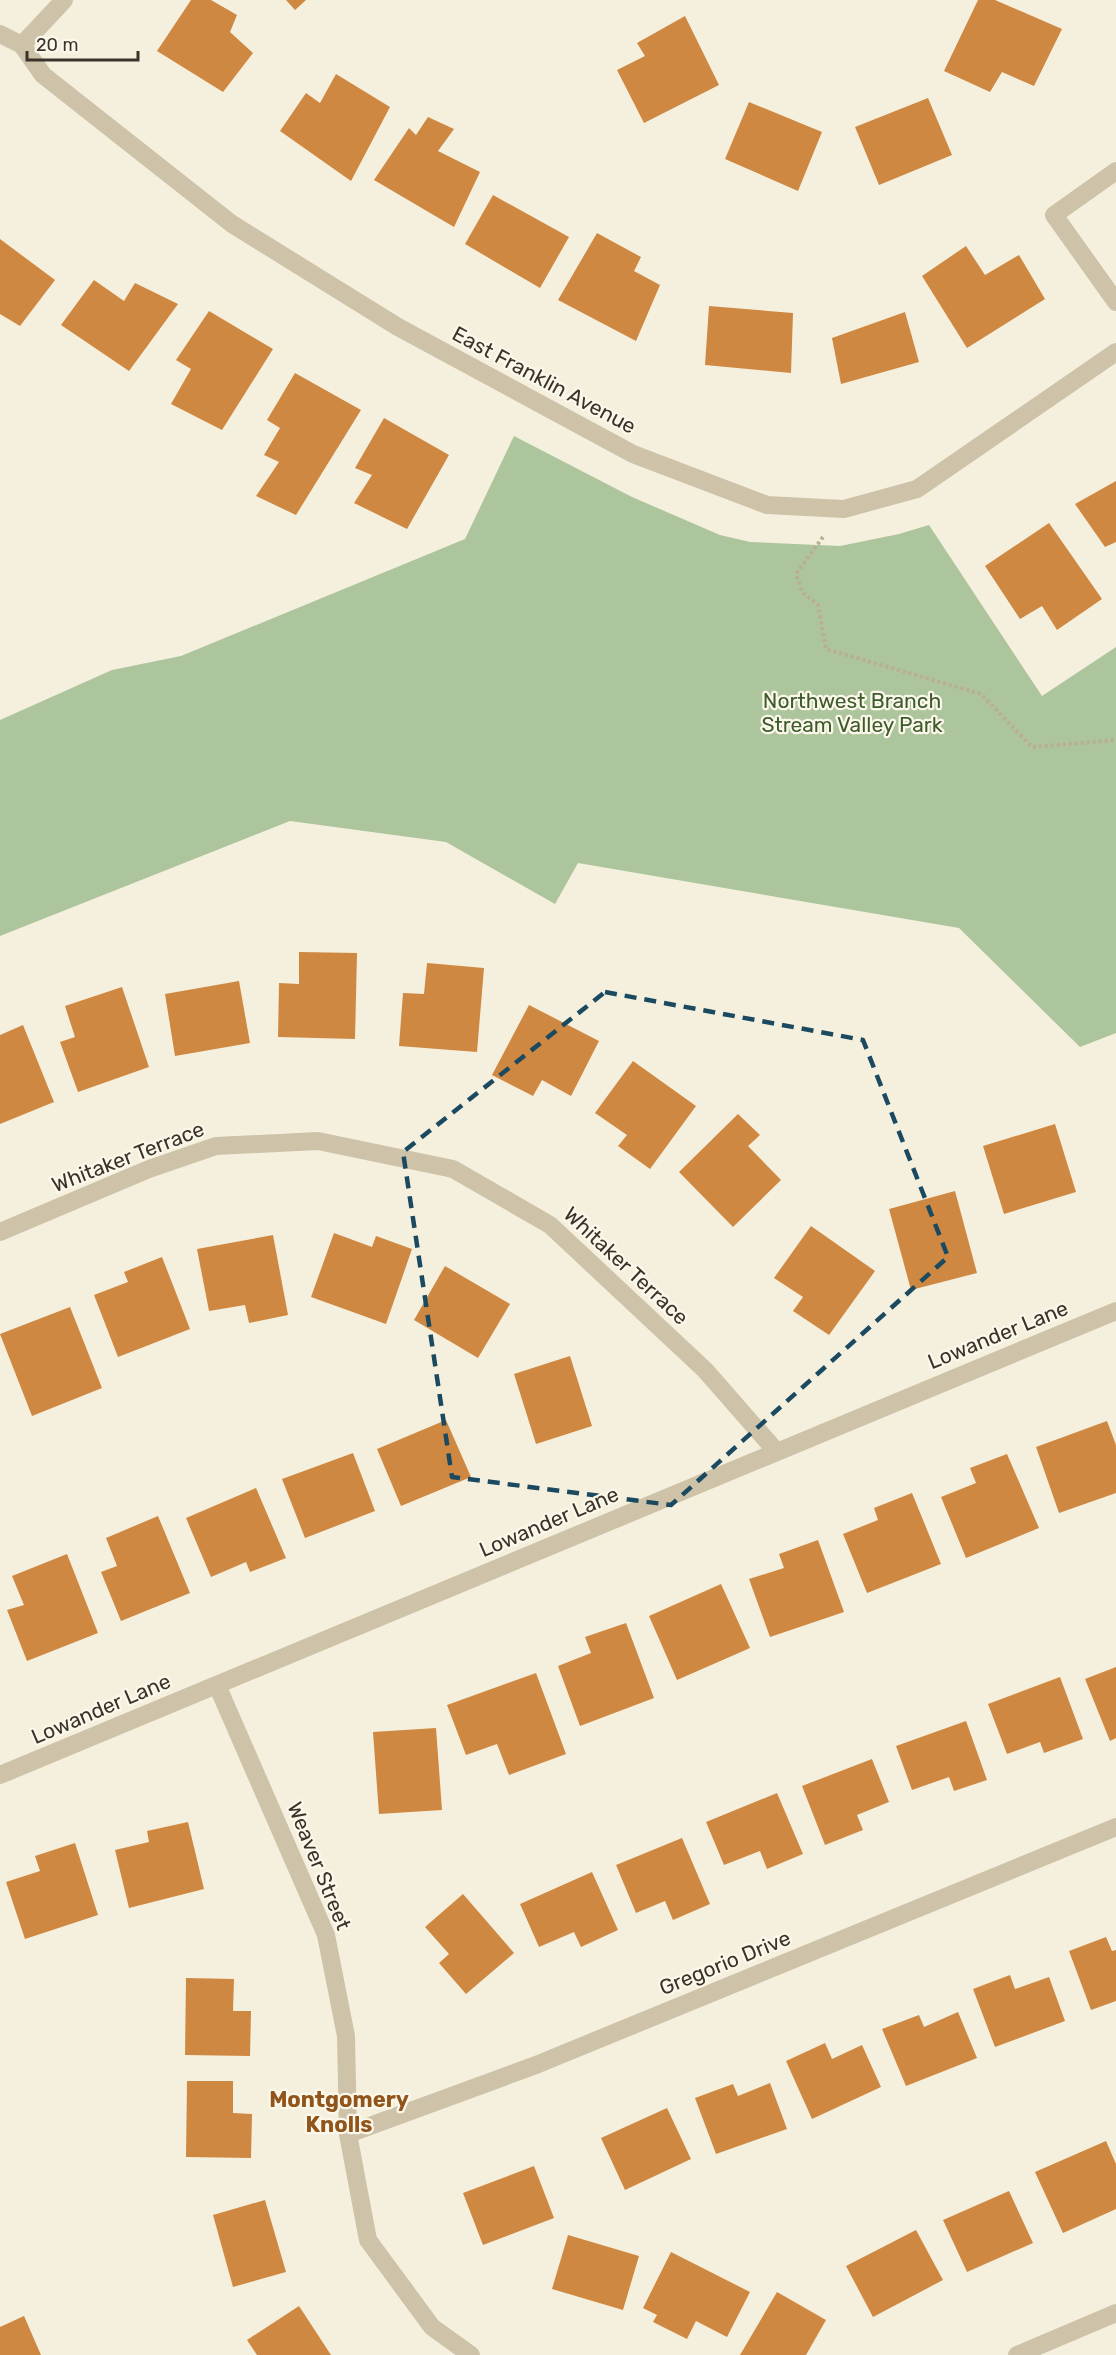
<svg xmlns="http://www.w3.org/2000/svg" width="1116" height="2355" font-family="Rubik,sans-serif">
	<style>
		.green { fill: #adc59c }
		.building { fill: #cf8841 }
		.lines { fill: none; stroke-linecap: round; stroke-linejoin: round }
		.path { stroke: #baae92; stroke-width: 4; stroke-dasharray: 3 3; stroke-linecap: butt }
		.lane { stroke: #cec3a9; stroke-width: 18 }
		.street { stroke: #cec3a9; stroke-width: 18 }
		.marked { fill: none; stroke: #1b4a60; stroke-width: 4.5; stroke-dasharray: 12 8; stroke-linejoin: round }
		.labels { text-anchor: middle; stroke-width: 4.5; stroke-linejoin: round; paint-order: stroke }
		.street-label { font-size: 21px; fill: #3b3329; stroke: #fbf8eb }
		.park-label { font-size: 21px; fill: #3d5b2b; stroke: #fbf8eb }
		.neighbourhood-label { font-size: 22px; font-weight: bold; fill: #91551b; stroke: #fbf8eb }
	</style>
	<rect width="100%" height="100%" fill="#f5f0de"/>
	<polygon class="green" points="514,436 632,497 720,535 750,542 840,546 899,534 929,525 1042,696 1116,647 1116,1033 1080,1047 959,928 578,863 555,904 446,842 290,821 0,936 0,720 112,670 181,656 465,539"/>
	<g class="building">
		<polygon points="191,0 211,0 237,15 230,32 253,53 223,92 157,51"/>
		<polygon points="286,0 306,0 295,10"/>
		<polygon points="978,0 995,0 1062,29 1034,86 1002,72 990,92 944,71"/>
		<polygon points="685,16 719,85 644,123 617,70 645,56 637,43"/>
		<polygon points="336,74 390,107 351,181 280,131 306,93 320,103"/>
		<polygon points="928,98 952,155 879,185 855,127"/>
		<polygon points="749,102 822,132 798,191 725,159"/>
		<polygon points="428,117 454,129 438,151 480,172 454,227 374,180 409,128 416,135"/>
		<polygon points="493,195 569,237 540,288 465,244"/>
		<polygon points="597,233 641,257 634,271 660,285 636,341 558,300"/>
		<polygon points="0,239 55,280 20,326 0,314"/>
		<polygon points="966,246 985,275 1019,255 1045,299 967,348 922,276"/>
		<polygon points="94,280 124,301 135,283 178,304 129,371 61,325"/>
		<polygon points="709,306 793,313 791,373 705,365"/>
		<polygon points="209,311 273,349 222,430 171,404 191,369 176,360"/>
		<polygon points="905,312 919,362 841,384 832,338"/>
		<polygon points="295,373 361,410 296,515 256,496 279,462 264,455 280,428 267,420"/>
		<polygon points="384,418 449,455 407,529 354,503 372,475 355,468"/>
		<polygon points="1116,481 1116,542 1105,547 1075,504"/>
		<polygon points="1049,523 1102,599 1057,630 1042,606 1020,619 985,566"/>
		<polygon points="299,952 357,953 355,1039 278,1037 279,983 299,984"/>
		<polygon points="427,963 484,968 477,1052 399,1046 403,993 424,994"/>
		<polygon points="239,981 250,1043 175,1056 165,994"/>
		<polygon points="122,987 149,1067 78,1092 60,1042 75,1037 65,1006"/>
		<polygon points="529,1005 599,1041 571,1096 542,1080 533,1096 492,1075"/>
		<polygon points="23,1025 54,1102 0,1124 0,1035"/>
		<polygon points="633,1061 696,1106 650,1169 618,1146 627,1135 595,1113"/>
		<polygon points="738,1114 760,1135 748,1146 781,1180 733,1227 679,1172"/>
		<polygon points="1055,1124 1076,1192 1004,1214 983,1146"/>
		<polygon points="955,1191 977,1273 911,1290 889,1209"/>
		<polygon points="811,1226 875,1271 829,1335 793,1311 803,1297 774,1278"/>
		<polygon points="334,1233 372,1247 376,1236 412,1249 386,1324 311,1297"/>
		<polygon points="273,1235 288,1315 249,1323 245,1305 209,1311 197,1249"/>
		<polygon points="162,1257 190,1329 118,1357 94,1295 128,1282 124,1272"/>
		<polygon points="445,1266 510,1304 478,1358 414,1320"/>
		<polygon points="70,1307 102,1388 32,1416 0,1334"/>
		<polygon points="570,1356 592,1426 536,1444 514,1374"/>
		<polygon points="446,1420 471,1477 401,1506 377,1449"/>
		<polygon points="1107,1421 1116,1445 1116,1493 1059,1513 1036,1447"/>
		<polygon points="353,1453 375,1511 305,1538 282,1479"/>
		<polygon points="1007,1454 1039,1528 966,1558 941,1497 976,1483 970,1468"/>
		<polygon points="256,1488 286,1558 250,1572 246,1562 211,1577 186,1518"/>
		<polygon points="912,1493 941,1564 867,1593 843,1534 878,1520 874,1508"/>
		<polygon points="158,1516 190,1593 121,1621 101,1572 117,1566 106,1538"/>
		<polygon points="818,1540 844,1612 770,1637 749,1579 784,1568 779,1554"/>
		<polygon points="67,1554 98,1633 27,1661 7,1610 24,1605 12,1576"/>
		<polygon points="721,1584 750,1648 677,1680 649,1616"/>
		<polygon points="626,1623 654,1698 580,1726 558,1666 591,1653 585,1637"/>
		<polygon points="1116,1667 1116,1738 1110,1741 1085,1679"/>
		<polygon points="536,1673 566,1754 509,1775 497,1744 466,1755 447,1705"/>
		<polygon points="1060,1677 1083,1739 1044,1753 1040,1742 1007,1754 988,1704"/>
		<polygon points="966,1721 987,1780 954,1791 949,1777 912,1790 896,1746"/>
		<polygon points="436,1728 442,1810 379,1814 373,1732"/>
		<polygon points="872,1759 889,1802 857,1815 863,1830 825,1845 802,1786"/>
		<polygon points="777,1793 803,1854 767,1869 760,1851 724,1865 706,1822"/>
		<polygon points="188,1822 204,1889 129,1908 115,1850 149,1842 147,1831"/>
		<polygon points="682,1838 710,1904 673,1920 665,1901 636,1913 616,1865"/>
		<polygon points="75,1843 98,1915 25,1939 6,1882 40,1871 35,1856"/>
		<polygon points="592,1872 618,1930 581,1947 574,1932 539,1947 520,1904"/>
		<polygon points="463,1894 514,1953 466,1994 439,1963 449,1954 425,1927"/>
		<polygon points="1106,1937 1112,1951 1116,1950 1116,2001 1091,2010 1069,1951"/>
		<polygon points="1010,1975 1015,1989 1049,1977 1065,2021 995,2047 973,1989"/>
		<polygon points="186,1978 234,1979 233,2011 251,2011 250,2056 185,2055"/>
		<polygon points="958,2012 977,2058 906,2086 882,2029 919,2015 924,2027"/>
		<polygon points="825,2043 832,2059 862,2045 881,2087 812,2119 786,2061"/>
		<polygon points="187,2081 233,2081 233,2113 252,2114 251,2158 186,2157"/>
		<polygon points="770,2083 787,2129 716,2154 695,2098 733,2084 738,2096"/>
		<polygon points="667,2108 691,2159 625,2190 601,2138"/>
		<polygon points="1106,2141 1116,2164 1116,2209 1063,2233 1035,2172"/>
		<polygon points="534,2166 554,2218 483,2245 463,2193"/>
		<polygon points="1009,2191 1033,2243 967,2272 943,2220"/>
		<polygon points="265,2200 286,2272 233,2287 213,2215"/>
		<polygon points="916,2230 943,2280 873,2317 846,2266"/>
		<polygon points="568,2235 639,2256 623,2310 552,2289"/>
		<polygon points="671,2252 750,2292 727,2337 696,2321 687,2339 653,2322 657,2315 643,2308"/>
		<polygon points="777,2292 826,2320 806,2355 740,2355"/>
		<polygon points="299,2306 331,2355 257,2355 247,2340"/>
		<polygon points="24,2316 41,2355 0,2355 0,2327"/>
	</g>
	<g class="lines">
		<polyline class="path" points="823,537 796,574 802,592 818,605 826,649 981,694 1032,747 1116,740"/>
		<polyline class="lane" points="1116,171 1054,215 1116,302"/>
		<g class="street">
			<polyline points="0,34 22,45 43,75 232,224 398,327 633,454 767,505 844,509 917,489 1116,352"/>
			<polyline points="22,45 64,0"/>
			<polyline points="0,1232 149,1169 216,1146 318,1141 453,1169 550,1225 705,1370 776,1451"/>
			<polyline points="217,1685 326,1935 346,2036 348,2134 368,2240 432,2327 471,2355"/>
			<polyline points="0,1775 1116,1311"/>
			<polyline points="348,2134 536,2065 1116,1827"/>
			<polyline points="1017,2355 1116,2313"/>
		</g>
	</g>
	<path class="marked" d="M605,992L863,1040L948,1257L671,1505L452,1477L403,1152Z"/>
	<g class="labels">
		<g class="street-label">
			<text transform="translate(544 380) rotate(28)" y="7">East Franklin Avenue</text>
			<text transform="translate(128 1157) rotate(-21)" y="7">Whitaker Terrace</text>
			<text transform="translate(626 1266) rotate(43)" y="7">Whitaker Terrace</text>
			<text transform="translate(998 1335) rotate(-22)" y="7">Lowander Lane</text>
			<text transform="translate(549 1522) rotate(-23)" y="7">Lowander Lane</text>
			<text transform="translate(101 1709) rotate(-23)" y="7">Lowander Lane</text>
			<text transform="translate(319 1866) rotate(68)" y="7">Weaver Street</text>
			<text transform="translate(725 1963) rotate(-22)" y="7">Gregorio Drive</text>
		</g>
		<g class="park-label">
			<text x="852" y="708">Northwest Branch<tspan x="852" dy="24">Stream Valley Park</tspan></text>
		</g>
		<g class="neighbourhood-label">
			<text x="339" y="2107">Montgomery<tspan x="339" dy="25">Knolls</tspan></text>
		</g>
	</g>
	<path d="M27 51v9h111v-9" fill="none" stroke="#3b3329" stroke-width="3"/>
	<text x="36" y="51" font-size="18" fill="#3b3329" stroke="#fbf8eb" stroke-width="4.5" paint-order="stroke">20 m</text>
</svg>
